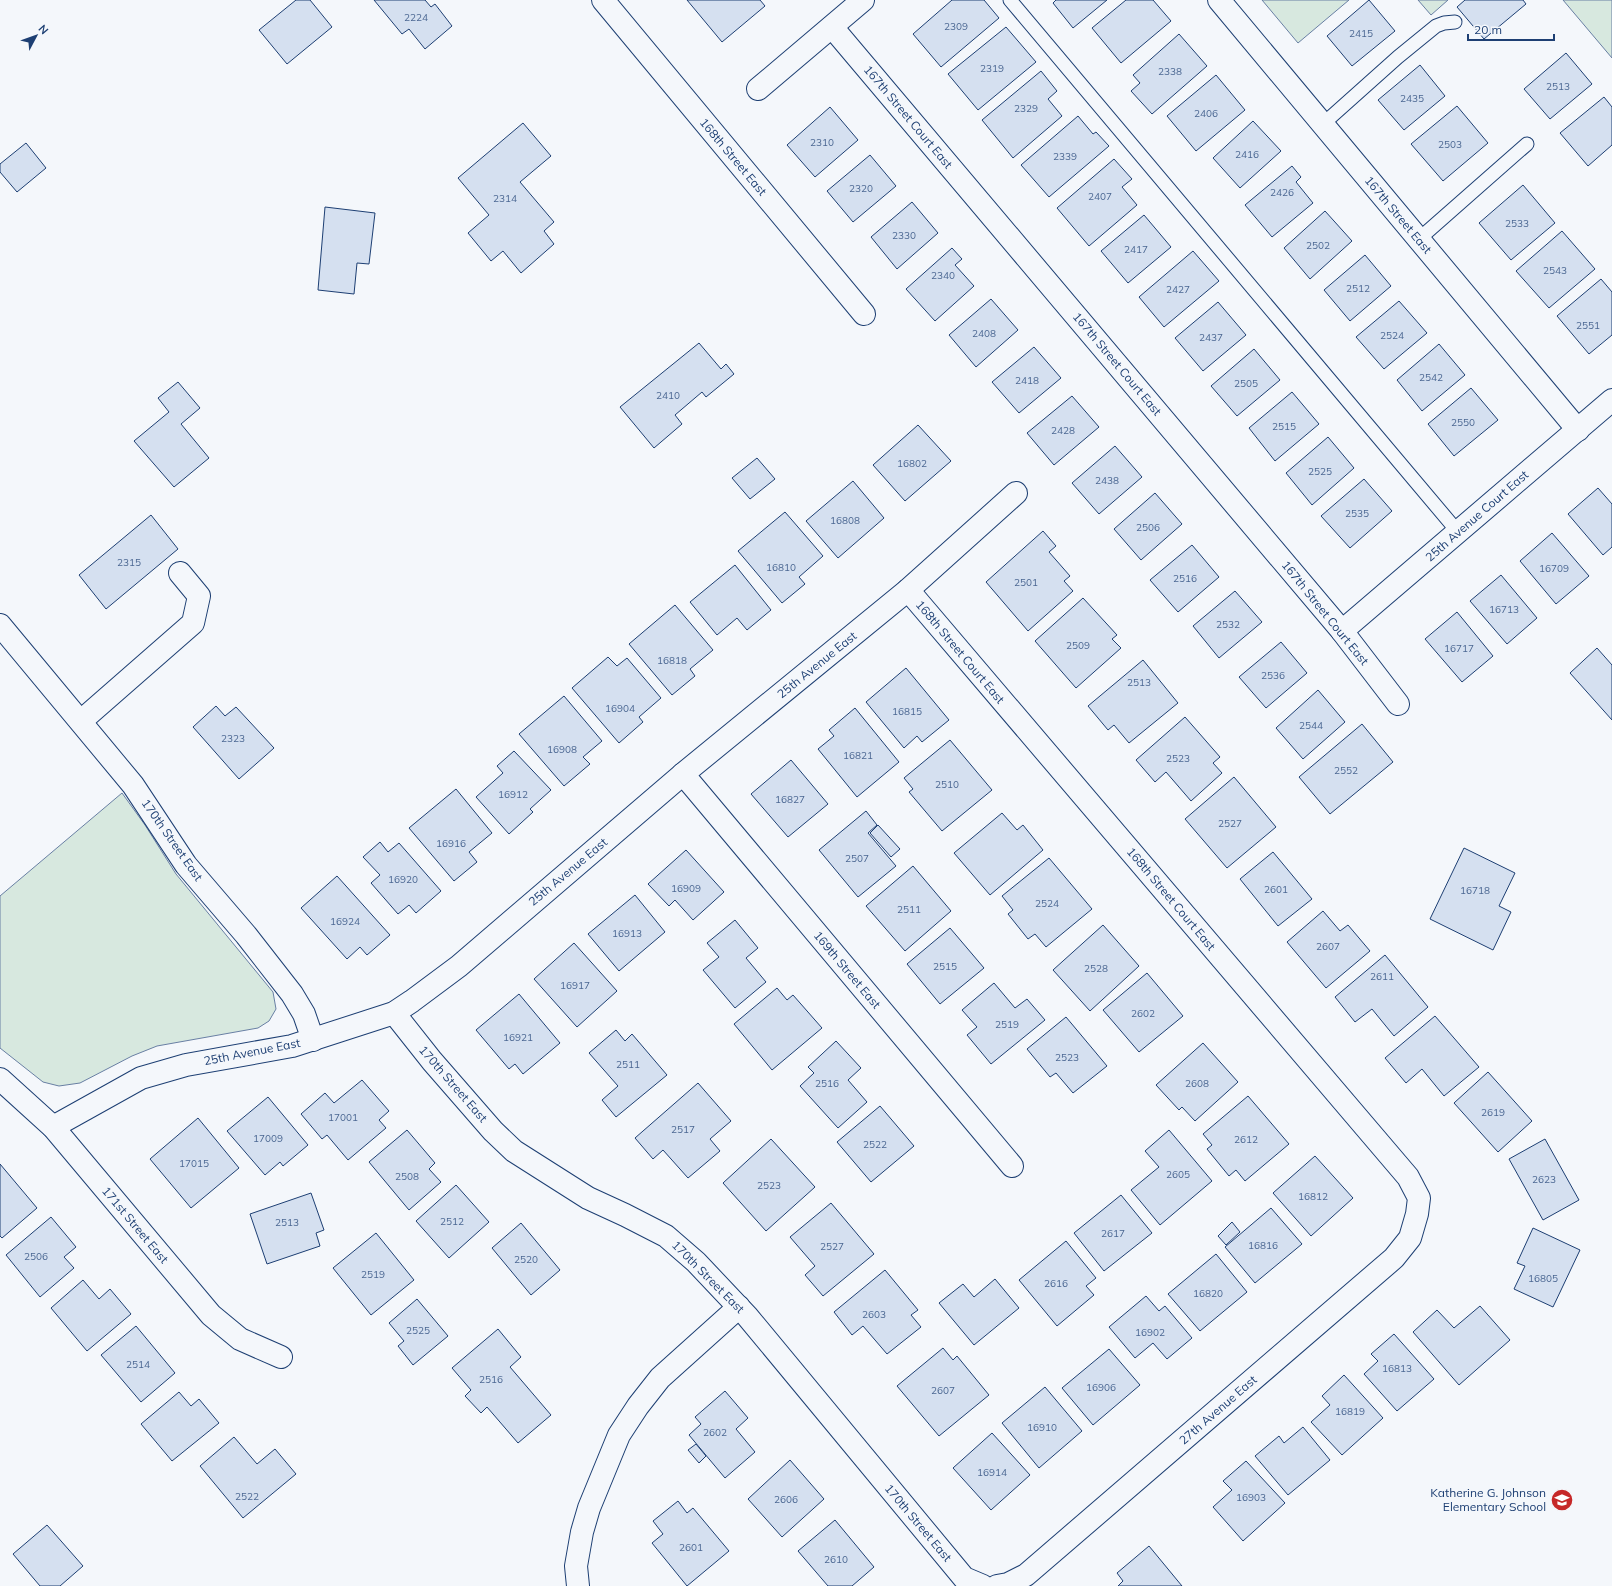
<svg xmlns="http://www.w3.org/2000/svg" width="1612" height="1586" font-family="Mulish,sans-serif">
	<style>
		.green { fill: #d7e8df; stroke: #687fa3 }
		.building { fill: #d5e0f0; stroke: #1d3f73 }
		.lines { fill: none; stroke-linecap: round; stroke-linejoin: round }
		.lane-casing { stroke: #1d3f73; stroke-width: 15 }
		.street-casing { stroke: #1d3f73; stroke-width: 24 }
		.lane { stroke: #f4f7fb; stroke-width: 13 }
		.street { stroke: #f4f7fb; stroke-width: 22 }
		.labels { text-anchor: middle; stroke-width: 3; stroke-linejoin: round; paint-order: stroke }
		.number-label { font-size: 10px; fill: #4b6792 }
		.street-label { font-size: 12px; fill: #1d3f73; stroke: #f4f7fb }
		.poi-label { font-size: 12px; fill: #1d3f73; stroke: #f4f7fb; text-anchor: end }
	</style>
	<rect width="100%" height="100%" fill="#f4f7fb"/>
	<g class="green">
		<polygon points="1262,0 1349,0 1298,43"/>
		<polygon points="1418,0 1448,0 1431,15"/>
		<polygon points="1563,0 1612,0 1612,58"/>
		<polygon points="122,793 145,825 176,874 273,992 276,1009 269,1021 258,1028 157,1046 132,1056 80,1083 59,1086 43,1082 0,1048 0,896"/>
	</g>
	<g class="building">
		<polygon points="296,0 310,0 332,27 287,64 259,30"/>
		<polygon points="374,0 425,0 431,7 435,4 452,26 425,49 409,29 402,34"/>
		<polygon points="687,0 760,0 765,6 722,42"/>
		<polygon points="952,0 984,0 999,18 941,67 913,34"/>
		<polygon points="1056,0 1107,0 1073,28 1053,3"/>
		<polygon points="1126,0 1153,0 1171,21 1121,63 1092,28"/>
		<polygon points="1369,0 1395,31 1352,66 1327,36"/>
		<polygon points="1465,0 1523,0 1526,4 1484,39 1457,7"/>
		<polygon points="1006,27 1036,62 978,110 948,74"/>
		<polygon points="1179,34 1207,66 1152,114 1131,91 1140,83 1133,75"/>
		<polygon points="1566,53 1592,84 1550,119 1524,89"/>
		<polygon points="1420,65 1445,96 1404,130 1378,100"/>
		<polygon points="1041,71 1057,91 1048,99 1062,116 1013,158 982,120"/>
		<polygon points="1216,75 1245,110 1196,151 1167,116"/>
		<polygon points="1604,97 1612,107 1612,145 1588,166 1560,133"/>
		<polygon points="1457,106 1488,143 1443,181 1411,144"/>
		<polygon points="830,107 858,140 815,177 787,145"/>
		<polygon points="1078,116 1093,134 1096,132 1109,146 1049,197 1021,165"/>
		<polygon points="1253,121 1281,151 1240,188 1213,158"/>
		<polygon points="523,123 551,156 520,182 554,222 544,231 554,244 521,273 503,251 491,261 468,233 489,215 458,178"/>
		<polygon points="26,143 46,168 17,192 0,172 0,164"/>
		<polygon points="870,155 896,186 853,222 827,191"/>
		<polygon points="1114,159 1132,179 1122,187 1137,205 1089,246 1057,208"/>
		<polygon points="1292,166 1301,177 1296,182 1313,203 1272,237 1245,205"/>
		<polygon points="1523,185 1555,223 1511,260 1479,223"/>
		<polygon points="912,202 938,233 897,269 871,237"/>
		<polygon points="325,207 375,213 369,264 357,263 354,294 318,290"/>
		<polygon points="1325,211 1352,241 1310,279 1284,248"/>
		<polygon points="1144,215 1171,247 1128,283 1101,251"/>
		<polygon points="1562,231 1595,269 1549,308 1516,271"/>
		<polygon points="952,248 962,259 955,265 974,286 935,321 906,289"/>
		<polygon points="1193,251 1219,281 1164,327 1139,297"/>
		<polygon points="1365,255 1391,286 1350,321 1324,290"/>
		<polygon points="1601,279 1612,292 1612,335 1589,354 1557,316"/>
		<polygon points="991,299 1018,330 976,367 949,335"/>
		<polygon points="1399,301 1427,333 1384,369 1356,337"/>
		<polygon points="1218,302 1246,335 1203,371 1175,338"/>
		<polygon points="699,343 721,369 726,364 734,374 706,397 702,392 675,415 682,424 654,448 620,407"/>
		<polygon points="1439,344 1465,375 1422,411 1397,380"/>
		<polygon points="1034,347 1061,378 1019,413 992,382"/>
		<polygon points="1254,349 1280,380 1237,416 1211,386"/>
		<polygon points="178,382 200,408 181,424 209,458 174,487 134,441 169,412 158,398"/>
		<polygon points="1471,388 1498,420 1454,456 1428,424"/>
		<polygon points="1292,392 1319,424 1275,461 1249,428"/>
		<polygon points="1072,396 1099,427 1054,465 1027,433"/>
		<polygon points="918,425 951,461 905,501 873,465"/>
		<polygon points="1328,437 1354,468 1312,505 1286,473"/>
		<polygon points="1115,446 1142,477 1099,514 1072,483"/>
		<polygon points="757,458 775,479 750,499 732,478"/>
		<polygon points="1364,479 1392,511 1350,548 1321,516"/>
		<polygon points="853,481 884,518 838,558 806,521"/>
		<polygon points="1598,488 1612,504 1612,547 1603,555 1568,514"/>
		<polygon points="1155,493 1182,524 1141,560 1114,529"/>
		<polygon points="785,512 823,556 799,577 805,584 782,603 738,551"/>
		<polygon points="151,515 178,549 106,609 79,575"/>
		<polygon points="1043,531 1056,546 1049,552 1070,576 1064,581 1073,591 1028,631 986,582"/>
		<polygon points="1552,533 1589,576 1556,604 1520,561"/>
		<polygon points="1192,545 1219,577 1178,612 1150,580"/>
		<polygon points="735,565 771,610 747,630 737,618 717,635 690,602"/>
		<polygon points="1501,575 1537,618 1507,644 1470,601"/>
		<polygon points="1235,591 1262,622 1219,658 1193,626"/>
		<polygon points="1083,598 1117,635 1112,639 1121,648 1076,688 1035,641"/>
		<polygon points="675,605 713,650 690,669 695,676 672,695 629,644"/>
		<polygon points="1457,612 1493,656 1462,682 1425,639"/>
		<polygon points="1281,642 1307,673 1266,708 1239,677"/>
		<polygon points="1597,648 1612,665 1612,720 1570,673"/>
		<polygon points="608,657 617,666 627,658 661,698 639,717 643,722 619,743 572,688"/>
		<polygon points="1143,660 1178,703 1129,743 1114,725 1108,730 1088,706"/>
		<polygon points="906,668 949,720 922,742 917,736 904,748 866,702"/>
		<polygon points="1318,690 1345,722 1303,759 1276,728"/>
		<polygon points="564,696 602,741 583,757 590,764 564,786 519,734"/>
		<polygon points="216,706 225,716 236,707 274,748 239,779 193,727"/>
		<polygon points="855,708 899,762 857,797 818,749 834,736 829,730"/>
		<polygon points="1185,717 1220,757 1213,763 1222,773 1191,801 1166,772 1155,782 1136,760"/>
		<polygon points="1362,724 1393,762 1330,814 1299,777"/>
		<polygon points="950,740 992,790 942,831 909,792 913,789 904,778"/>
		<polygon points="514,751 551,790 530,809 533,812 509,834 476,797 503,773 497,766"/>
		<polygon points="791,760 828,804 788,837 751,794"/>
		<polygon points="1234,777 1276,827 1227,868 1185,819"/>
		<polygon points="456,789 492,833 469,852 477,862 454,881 409,828"/>
		<polygon points="866,811 877,825 868,833 896,866 858,897 819,850"/>
		<polygon points="1002,813 1017,830 1023,825 1043,850 990,895 954,853"/>
		<polygon points="878,825 900,849 891,857 870,833"/>
		<polygon points="380,842 388,852 399,843 441,891 416,913 409,905 398,914 371,883 380,875 363,857"/>
		<polygon points="1464,848 1515,873 1499,906 1511,912 1493,950 1430,919"/>
		<polygon points="686,850 724,892 693,920 675,900 669,906 648,884"/>
		<polygon points="1273,852 1312,899 1278,926 1240,879"/>
		<polygon points="1049,858 1092,909 1046,947 1035,934 1028,939 1008,914 1013,910 1002,896"/>
		<polygon points="913,866 951,911 905,951 866,906"/>
		<polygon points="337,876 390,935 367,955 360,947 347,959 301,908"/>
		<polygon points="635,895 665,932 619,971 588,934"/>
		<polygon points="1323,911 1340,931 1348,925 1370,951 1326,988 1287,942"/>
		<polygon points="735,920 758,948 746,958 766,982 735,1008 703,970 719,957 707,943"/>
		<polygon points="1103,925 1139,966 1090,1011 1053,970"/>
		<polygon points="950,928 984,968 940,1004 907,964"/>
		<polygon points="574,943 617,991 577,1027 534,979"/>
		<polygon points="1385,955 1428,1007 1394,1036 1372,1009 1355,1022 1335,997"/>
		<polygon points="1147,973 1183,1016 1139,1052 1103,1010"/>
		<polygon points="994,983 1015,1008 1027,999 1045,1020 991,1064 967,1035 977,1027 962,1010"/>
		<polygon points="777,988 787,1000 793,995 822,1028 772,1070 734,1024"/>
		<polygon points="519,994 560,1043 523,1074 515,1064 509,1069 476,1030"/>
		<polygon points="1435,1016 1479,1067 1444,1096 1422,1069 1406,1083 1385,1058"/>
		<polygon points="1066,1017 1107,1066 1073,1093 1056,1073 1050,1077 1027,1049"/>
		<polygon points="616,1030 625,1041 632,1034 667,1075 616,1117 602,1100 618,1086 589,1053"/>
		<polygon points="836,1041 861,1068 848,1080 867,1102 838,1128 800,1086 814,1073 808,1067"/>
		<polygon points="1203,1043 1238,1082 1195,1121 1182,1107 1179,1110 1156,1085"/>
		<polygon points="1488,1072 1532,1121 1498,1152 1454,1103"/>
		<polygon points="362,1080 389,1111 379,1120 386,1128 348,1160 327,1135 322,1139 301,1114 325,1093 334,1103"/>
		<polygon points="698,1083 731,1121 710,1139 720,1151 688,1178 663,1150 653,1159 635,1138"/>
		<polygon points="1248,1096 1289,1144 1245,1181 1236,1170 1229,1176 1207,1149 1212,1145 1203,1134"/>
		<polygon points="268,1097 308,1145 283,1166 280,1162 265,1175 227,1131"/>
		<polygon points="880,1106 914,1146 871,1182 837,1142"/>
		<polygon points="198,1118 239,1168 191,1208 150,1159"/>
		<polygon points="407,1130 435,1163 429,1169 441,1182 409,1210 369,1162"/>
		<polygon points="1169,1130 1212,1181 1160,1225 1131,1190 1159,1167 1145,1151"/>
		<polygon points="771,1139 815,1187 766,1231 723,1183"/>
		<polygon points="1545,1139 1579,1200 1543,1220 1509,1159"/>
		<polygon points="1315,1156 1353,1198 1311,1236 1273,1193"/>
		<polygon points="0,1164 37,1208 2,1238 0,1236"/>
		<polygon points="456,1185 489,1222 449,1258 416,1221"/>
		<polygon points="311,1193 324,1230 316,1233 320,1246 267,1264 250,1214"/>
		<polygon points="1121,1195 1152,1233 1104,1271 1074,1233"/>
		<polygon points="831,1203 874,1254 823,1296 805,1275 815,1266 790,1237"/>
		<polygon points="1271,1208 1302,1244 1255,1283 1225,1247"/>
		<polygon points="51,1217 76,1247 64,1257 74,1268 40,1297 6,1255"/>
		<polygon points="1232,1222 1240,1232 1226,1245 1218,1236"/>
		<polygon points="521,1223 560,1270 531,1295 492,1248"/>
		<polygon points="1533,1228 1580,1250 1553,1307 1514,1289 1525,1266 1517,1263"/>
		<polygon points="376,1233 414,1280 371,1315 333,1268"/>
		<polygon points="1066,1241 1096,1278 1086,1286 1094,1295 1057,1326 1019,1280"/>
		<polygon points="1216,1254 1247,1292 1200,1331 1168,1294"/>
		<polygon points="885,1270 918,1310 911,1315 921,1327 887,1354 863,1326 852,1335 834,1312"/>
		<polygon points="995,1279 1019,1308 974,1345 939,1303 963,1284 974,1297"/>
		<polygon points="83,1280 99,1299 110,1289 131,1314 87,1351 51,1308"/>
		<polygon points="1146,1296 1159,1311 1165,1306 1192,1338 1167,1359 1153,1343 1135,1358 1109,1327"/>
		<polygon points="417,1299 448,1336 413,1365 398,1346 404,1341 389,1323"/>
		<polygon points="1480,1306 1510,1340 1459,1385 1413,1332 1437,1310 1454,1328"/>
		<polygon points="136,1326 175,1373 141,1402 101,1355"/>
		<polygon points="498,1329 521,1357 510,1367 551,1415 518,1443 487,1407 481,1413 465,1396 471,1390 452,1368"/>
		<polygon points="1394,1334 1434,1379 1397,1411 1364,1374 1378,1361 1371,1354"/>
		<polygon points="943,1348 953,1360 957,1356 989,1395 939,1436 897,1386"/>
		<polygon points="1109,1349 1140,1385 1093,1425 1062,1388"/>
		<polygon points="1344,1375 1383,1418 1342,1455 1311,1422 1330,1405 1322,1396"/>
		<polygon points="1045,1387 1082,1431 1039,1468 1002,1423"/>
		<polygon points="725,1391 748,1418 736,1429 755,1452 725,1478 689,1435 701,1424 695,1417"/>
		<polygon points="179,1392 191,1406 199,1399 219,1423 172,1461 141,1424"/>
		<polygon points="1303,1427 1330,1460 1288,1495 1255,1456 1279,1436 1284,1443"/>
		<polygon points="992,1433 1030,1475 991,1510 953,1468"/>
		<polygon points="234,1437 257,1464 275,1449 296,1474 243,1518 200,1466"/>
		<polygon points="696,1444 706,1456 699,1463 688,1450"/>
		<polygon points="790,1460 824,1499 782,1537 748,1499"/>
		<polygon points="1246,1461 1285,1503 1243,1541 1213,1507 1232,1490 1223,1481"/>
		<polygon points="678,1501 687,1513 693,1508 729,1551 687,1586 652,1543 663,1534 653,1521"/>
		<polygon points="835,1520 874,1567 852,1586 828,1586 798,1551"/>
		<polygon points="47,1525 83,1566 60,1586 40,1586 13,1554"/>
		<polygon points="1149,1546 1182,1586 1118,1586 1123,1581 1117,1573"/>
	</g>
	<g class="lines">
		<g class="lane-casing">
			<g id="lane">
				<polyline points="1010,0 1458,532"/>
				<polyline points="1323,124 1398,57 1436,26 1444,23 1455,22"/>
				<polyline points="1419,239 1527,144"/>
			</g>
		</g>
		<g class="street-casing">
			<g id="street">
				<polyline points="603,0 864,314"/>
				<polyline points="1219,0 1578,430"/>
				<polyline points="832,27 1342,631 1398,704"/>
				<polyline points="758,89 863,0"/>
				<polyline points="908,590 1408,1177 1419,1198 1417,1214 1410,1238 1394,1258 1026,1575 1008,1584 997,1586"/>
				<polyline points="0,625 133,785 186,865 246,935 292,994 304,1014 313,1040"/>
				<polyline points="1342,631 1612,400"/>
				<polyline points="81,721 193,623 199,596 180,573"/>
				<polyline points="683,774 1012,1166"/>
				<polyline points="394,1013 432,1061 493,1131 514,1151 588,1198 625,1215 666,1236 696,1262 747,1316 964,1578 983,1586"/>
				<polyline points="0,1079 53,1127 211,1315 240,1339 281,1357"/>
				<polyline points="53,1127 141,1078 186,1065 292,1046 394,1013 412,1001 459,966 683,774 908,590 1016,493"/>
				<polyline points="578,1586 576,1566 582,1532 589,1508 619,1435 638,1406 660,1378 739,1307"/>
			</g>
		</g>
		<use href="#lane" class="lane"/>
		<use href="#street" class="street"/>
	</g>
	<defs>
		<g id="school-disc" transform="scale(1.15)"><circle r="9.5" fill="#c62828" stroke="#f4f7fb"/><path d="M0-5L7-2L0 1L-7-2ZM-4 1L0 2.5L4 1V4Q0 6-4 4Z" fill="#fff"/></g>
	</defs>
	<g fill-rule="evenodd">
		<use href="#school-disc" x="1562" y="1500"/>
	</g>
	<g class="labels">
		<g class="number-label">
			<text x="416" y="21">2224</text>
			<text x="956" y="30">2309</text>
			<text x="1361" y="37">2415</text>
			<text x="992" y="72">2319</text>
			<text x="1170" y="75">2338</text>
			<text x="1558" y="90">2513</text>
			<text x="1412" y="102">2435</text>
			<text x="1026" y="112">2329</text>
			<text x="1206" y="117">2406</text>
			<text x="822" y="146">2310</text>
			<text x="1450" y="148">2503</text>
			<text x="1247" y="158">2416</text>
			<text x="1065" y="160">2339</text>
			<text x="861" y="192">2320</text>
			<text x="1282" y="196">2426</text>
			<text x="1100" y="200">2407</text>
			<text x="505" y="202">2314</text>
			<text x="1517" y="227">2533</text>
			<text x="904" y="239">2330</text>
			<text x="1318" y="249">2502</text>
			<text x="1136" y="253">2417</text>
			<text x="1555" y="274">2543</text>
			<text x="943" y="279">2340</text>
			<text x="1358" y="292">2512</text>
			<text x="1178" y="293">2427</text>
			<text x="1588" y="329">2551</text>
			<text x="984" y="337">2408</text>
			<text x="1392" y="339">2524</text>
			<text x="1211" y="341">2437</text>
			<text x="1431" y="381">2542</text>
			<text x="1027" y="384">2418</text>
			<text x="1246" y="387">2505</text>
			<text x="668" y="399">2410</text>
			<text x="1463" y="426">2550</text>
			<text x="1284" y="430">2515</text>
			<text x="1063" y="434">2428</text>
			<text x="912" y="467">16802</text>
			<text x="1320" y="475">2525</text>
			<text x="1107" y="484">2438</text>
			<text x="1357" y="517">2535</text>
			<text x="845" y="524">16808</text>
			<text x="1148" y="531">2506</text>
			<text x="129" y="566">2315</text>
			<text x="781" y="571">16810</text>
			<text x="1554" y="572">16709</text>
			<text x="1185" y="582">2516</text>
			<text x="1026" y="586">2501</text>
			<text x="1504" y="613">16713</text>
			<text x="1228" y="628">2532</text>
			<text x="1078" y="649">2509</text>
			<text x="1459" y="652">16717</text>
			<text x="672" y="664">16818</text>
			<text x="1273" y="679">2536</text>
			<text x="1139" y="686">2513</text>
			<text x="620" y="712">16904</text>
			<text x="907" y="715">16815</text>
			<text x="1311" y="729">2544</text>
			<text x="233" y="742">2323</text>
			<text x="562" y="753">16908</text>
			<text x="858" y="759">16821</text>
			<text x="1178" y="762">2523</text>
			<text x="1346" y="774">2552</text>
			<text x="947" y="788">2510</text>
			<text x="513" y="798">16912</text>
			<text x="790" y="803">16827</text>
			<text x="1230" y="827">2527</text>
			<text x="451" y="847">16916</text>
			<text x="857" y="862">2507</text>
			<text x="403" y="883">16920</text>
			<text x="686" y="892">16909</text>
			<text x="1276" y="893">2601</text>
			<text x="1475" y="894">16718</text>
			<text x="1047" y="907">2524</text>
			<text x="909" y="913">2511</text>
			<text x="345" y="925">16924</text>
			<text x="627" y="937">16913</text>
			<text x="1328" y="950">2607</text>
			<text x="945" y="970">2515</text>
			<text x="1096" y="972">2528</text>
			<text x="1382" y="980">2611</text>
			<text x="575" y="989">16917</text>
			<text x="1143" y="1017">2602</text>
			<text x="1007" y="1028">2519</text>
			<text x="518" y="1041">16921</text>
			<text x="1067" y="1061">2523</text>
			<text x="628" y="1068">2511</text>
			<text x="827" y="1087">2516</text>
			<text x="1197" y="1087">2608</text>
			<text x="1493" y="1116">2619</text>
			<text x="343" y="1121">17001</text>
			<text x="683" y="1133">2517</text>
			<text x="268" y="1142">17009</text>
			<text x="1246" y="1143">2612</text>
			<text x="875" y="1148">2522</text>
			<text x="194" y="1167">17015</text>
			<text x="1178" y="1178">2605</text>
			<text x="407" y="1180">2508</text>
			<text x="1544" y="1183">2623</text>
			<text x="769" y="1189">2523</text>
			<text x="1313" y="1200">16812</text>
			<text x="452" y="1225">2512</text>
			<text x="287" y="1226">2513</text>
			<text x="1113" y="1237">2617</text>
			<text x="1263" y="1249">16816</text>
			<text x="832" y="1250">2527</text>
			<text x="36" y="1260">2506</text>
			<text x="526" y="1263">2520</text>
			<text x="373" y="1278">2519</text>
			<text x="1543" y="1282">16805</text>
			<text x="1056" y="1287">2616</text>
			<text x="1208" y="1297">16820</text>
			<text x="874" y="1318">2603</text>
			<text x="418" y="1334">2525</text>
			<text x="1150" y="1336">16902</text>
			<text x="138" y="1368">2514</text>
			<text x="1397" y="1372">16813</text>
			<text x="491" y="1383">2516</text>
			<text x="1101" y="1391">16906</text>
			<text x="943" y="1394">2607</text>
			<text x="1350" y="1415">16819</text>
			<text x="1042" y="1431">16910</text>
			<text x="715" y="1436">2602</text>
			<text x="992" y="1476">16914</text>
			<text x="247" y="1500">2522</text>
			<text x="1251" y="1501">16903</text>
			<text x="786" y="1503">2606</text>
			<text x="691" y="1551">2601</text>
			<text x="836" y="1563">2610</text>
		</g>
		<g class="street-label">
			<text transform="translate(908 117) rotate(50)" y="4">167th Street Court East</text>
			<text transform="translate(733 157) rotate(50)" y="4">168th Street East</text>
			<text transform="translate(1398 215) rotate(50)" y="4">167th Street East</text>
			<text transform="translate(1117 364) rotate(50)" y="4">167th Street Court East</text>
			<text transform="translate(1477 516) rotate(-41)" y="4">25th Avenue Court East</text>
			<text transform="translate(1325 613) rotate(51)" y="4">167th Street Court East</text>
			<text transform="translate(960 652) rotate(50)" y="4">168th Street Court East</text>
			<text transform="translate(817 665) rotate(-39)" y="4">25th Avenue East</text>
			<text transform="translate(172 840) rotate(55)" y="4">170th Street East</text>
			<text transform="translate(568 872) rotate(-40)" y="4">25th Avenue East</text>
			<text transform="translate(1171 899) rotate(50)" y="4">168th Street Court East</text>
			<text transform="translate(847 970) rotate(50)" y="4">169th Street East</text>
			<text transform="translate(252 1052) rotate(-11)" y="4">25th Avenue East</text>
			<text transform="translate(453 1084) rotate(49)" y="4">170th Street East</text>
			<text transform="translate(135 1225) rotate(50)" y="4">171st Street East</text>
			<text transform="translate(708 1277) rotate(45)" y="4">170th Street East</text>
			<text transform="translate(1218 1410) rotate(-41)" y="4">27th Avenue East</text>
			<text transform="translate(918 1523) rotate(50)" y="4">170th Street East</text>
		</g>
		<g class="poi-label">
			<text x="1546" y="1497">Katherine G. Johnson<tspan x="1546" dy="14">Elementary School</tspan></text>
		</g>
	</g>
	<g transform="translate(36 36) rotate(49)" stroke="#f4f7fb" stroke-width="3" paint-order="stroke">
	<path d="M0-3L7 15L0 10L-7 15Z" fill="#1d3f73"/>
	<text y="-6" font-size="11" font-weight="bold" text-anchor="middle" fill="#1d3f73">N</text>
	</g>
	<path d="M1468 34v6h86v-6" fill="none" stroke="#1d3f73" stroke-width="2"/>
	<text x="1474" y="34" font-size="12" fill="#1d3f73" stroke="#f4f7fb" stroke-width="3" paint-order="stroke">20 m</text>
</svg>
